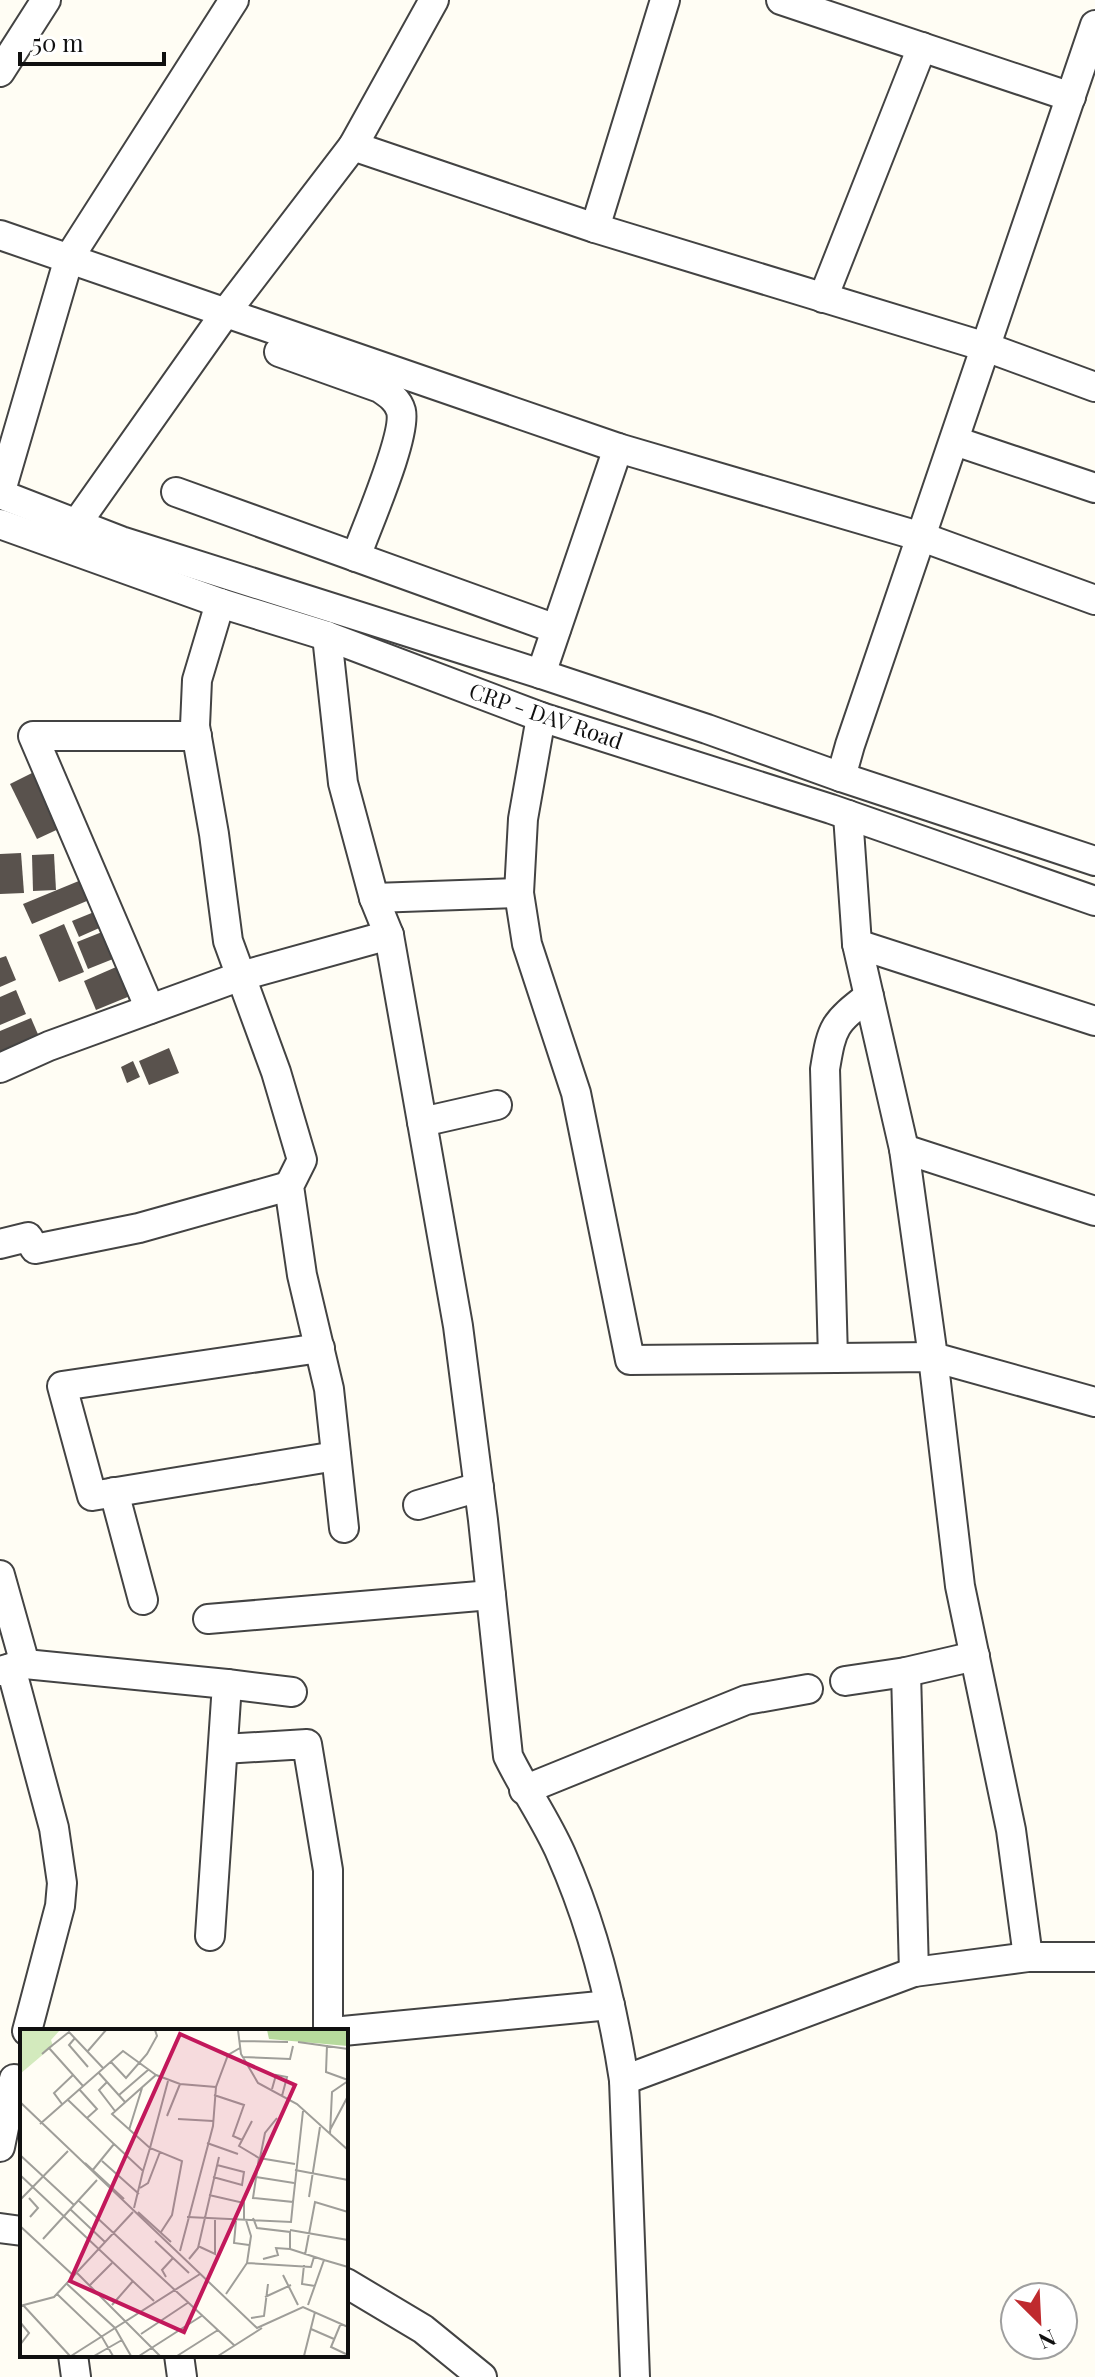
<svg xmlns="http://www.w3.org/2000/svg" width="1095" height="2377" font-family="'Playfair Display',serif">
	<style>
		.building { fill: #59524d }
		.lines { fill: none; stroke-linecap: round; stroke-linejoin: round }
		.minor-casing { stroke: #434343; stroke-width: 32 }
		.minor { stroke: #fff; stroke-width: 28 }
		.labels { text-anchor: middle; stroke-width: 8; stroke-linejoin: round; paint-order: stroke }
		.street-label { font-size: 22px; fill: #101010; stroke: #fff }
		.inset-road { fill: none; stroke: #9f9e99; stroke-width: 2 }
		.view { fill: #c2185b; fill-opacity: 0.15; stroke: #c2185b; stroke-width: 4 }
		.inset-edge { fill: none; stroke: #101010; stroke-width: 4 }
	</style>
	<rect width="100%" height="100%" fill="#fffdf4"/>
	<g class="building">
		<polygon points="38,770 65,826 37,839 10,784"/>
		<polygon points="21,853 24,893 0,894 0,854"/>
		<polygon points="54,854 56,890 33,891 32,855"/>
		<polygon points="86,878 94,898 32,924 23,904"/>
		<polygon points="99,910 106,925 79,937 72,921"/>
		<polygon points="64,924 84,972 59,982 39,935"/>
		<polygon points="112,928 123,955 88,969 77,942"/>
		<polygon points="6,956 16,980 0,987 0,958"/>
		<polygon points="123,964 135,994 96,1010 84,981"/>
		<polygon points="16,990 26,1014 0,1025 0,997"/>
		<polygon points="31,1018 40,1039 0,1053 0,1031"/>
		<polygon points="169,1048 179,1073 149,1085 139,1061"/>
		<polygon points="133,1061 140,1077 127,1083 121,1067"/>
	</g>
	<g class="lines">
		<g class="minor-casing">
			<g id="minor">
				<polyline points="781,0 1071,97"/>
				<polyline points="0,72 46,0"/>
				<polyline points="353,146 595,228 986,347 1095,387"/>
				<polyline points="595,228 665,0"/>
				<polyline points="0,235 618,448 922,537 1095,600"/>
				<polyline points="823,298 922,47"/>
				<path d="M279,352L380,388C389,394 398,400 401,411C407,436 366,528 356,557"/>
				<polyline points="955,441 1095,488"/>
				<polyline points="176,492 556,629"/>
				<polyline points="0,494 121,541 541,674 707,729 841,777 1095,861"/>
				<polyline points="0,494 69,258 234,0"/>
				<polyline points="77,523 226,312 353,146 434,0"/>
				<polyline points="0,524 220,603 327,636 541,717 831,809 1095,901"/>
				<polyline points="220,603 197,680 195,726 214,834 228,941 276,1072 302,1160 289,1186 302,1275 329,1389 344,1528"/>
				<path d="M327,636L343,783L374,898L389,935L458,1326L483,1520L508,1756C524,1789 546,1820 561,1854C593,1926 612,2002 624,2080L635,2377"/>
				<polyline points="541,674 618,448"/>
				<polyline points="541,717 523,819 519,893 527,944 576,1093 630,1360 933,1357 960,1586 1011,1830 1028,1957"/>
				<polyline points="841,777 850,745 1095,25"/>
				<polyline points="848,815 857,944 904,1149"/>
				<polyline points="374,898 519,893"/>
				<polyline points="857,944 1095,1021"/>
				<polyline points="150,1009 33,736 197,736"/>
				<polyline points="0,1068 49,1046 241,976 389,935"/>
				<polyline points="422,1122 497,1105"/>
				<polyline points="1095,1211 904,1149 933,1357 1095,1402"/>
				<polyline points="0,1244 28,1237 35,1249 139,1228 289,1186"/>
				<polyline points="320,1348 62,1386 92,1496 336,1456"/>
				<path d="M833,1358L825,1069C832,1026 834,1023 869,996"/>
				<polyline points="114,1492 143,1600"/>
				<polyline points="418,1505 479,1487"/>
				<polyline points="0,1575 25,1664"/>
				<polyline points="208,1619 491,1595"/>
				<polyline points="11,1668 54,1828 62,1883 60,1906 27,2031"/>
				<polyline points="0,1671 25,1664 227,1684 210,1936"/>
				<polyline points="906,1672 914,1972"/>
				<polyline points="845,1681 906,1672 975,1656"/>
				<polyline points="227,1684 292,1692"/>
				<polyline points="223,1749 307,1744 328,1870 328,2031"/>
				<polyline points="524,1790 746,1700 808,1689"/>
				<polyline points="343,2031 610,2005"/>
				<polyline points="624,2080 914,1972 1028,1957 1095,1957"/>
				<polyline points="0,2147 14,2079"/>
				<polyline points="0,2228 22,2231"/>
				<polyline points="346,2283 423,2329 482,2377"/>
				<polyline points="73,2355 76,2377"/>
				<polyline points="179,2355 182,2377"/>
			</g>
		</g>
		<use href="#minor" class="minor"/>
	</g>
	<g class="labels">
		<g class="street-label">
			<text transform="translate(546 716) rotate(19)" y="8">CRP - DAV Road</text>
		</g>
	</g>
	<g transform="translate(20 2029)">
		<rect width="328" height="328" fill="#fffdf4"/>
		<path d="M0,1H40L31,11L33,17L0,45Z" fill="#d3eabd"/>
		<path d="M247,1H328V17L249,10Z" fill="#b7da9d"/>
		<path class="inset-road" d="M218,1L221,25L238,54L277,75L328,121M55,9L49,16L68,38M219,12L268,13M278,13L328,20M307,16L306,43L328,51M29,19L49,3L83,39M67,23L86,1M22,25L29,19L63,57M222,28L270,30L273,17M91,33L106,49L127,25L137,7L135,1M78,43L105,73M87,53L79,61L95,82M59,60L77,80L67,89M252,60L256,46L267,48L262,67M99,66L128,41M194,66L224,76L213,107L222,111M47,70L94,115L72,142M0,73L237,299L283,278L328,298M42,75L34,64L53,46M147,87L160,55M158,90L193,92M232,92L219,117L239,129L275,135M20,95L103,22L136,46M109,101L122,59M310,101L328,67M310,105L312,63L328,52M187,114L218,125M94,115L123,142L130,119L92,85L136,46L160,55L196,58M0,126L54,176M240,129L245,104L257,89M82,132L119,165M65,134L104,170M275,141L328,151M0,146L134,272M193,148L222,156L224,143L197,136M236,148L274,154M120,159L128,154L140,123M189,166L224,174V192M289,168L300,98M9,169L18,179L10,188M0,171L48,122M58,171L215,317M273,173L283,82M114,179L123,142M50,180L85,213M118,183L151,213M167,188L271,193L273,173L233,169L239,129M233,189L237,199L270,203V220L304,231L288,276M216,192L214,214L229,216M0,197L54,247M270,201L328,211M141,203L152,186L162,132L130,119L148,52M23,210L77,151M135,212L169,244M178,217L195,225V191M160,222L193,97L196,58L208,26L220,19M285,226L295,173L328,183M169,230L178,219L199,128M243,230L258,226L256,219L270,220M304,231L328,238M227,234L291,238L294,228M284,236L282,255L295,257M57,244L140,327M263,246L278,276M146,248L142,241L153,229M47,255L95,299L111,327M70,256L92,234M37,265L82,308L93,327M206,265L227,234L231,207L226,191M245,268L271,256M3,276L50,327M92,276L113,252M0,277L34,268L113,183M231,289L244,287L248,255M0,293L9,304L0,316M321,294L311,318L328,326M291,300L314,310M121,305L169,273M51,327L180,245M74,327L102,311M119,327L183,286M157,327L198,301M198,327L242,299M284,327L295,283"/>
		<path class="view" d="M160,5L275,56L164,303L50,252Z"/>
		<rect width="328" height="328" class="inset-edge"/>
	</g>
	<g transform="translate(1039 2321) rotate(156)"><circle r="38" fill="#ffffff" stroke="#9f9f9f" stroke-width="2"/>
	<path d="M0-6L14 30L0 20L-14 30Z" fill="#bf2a2e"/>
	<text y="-12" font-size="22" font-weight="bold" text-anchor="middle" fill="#101010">N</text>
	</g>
	<path d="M20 52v12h144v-12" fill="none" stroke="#101010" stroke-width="4"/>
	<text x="32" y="52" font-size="24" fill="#101010" stroke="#ffffff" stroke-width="6" paint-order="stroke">50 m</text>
</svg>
